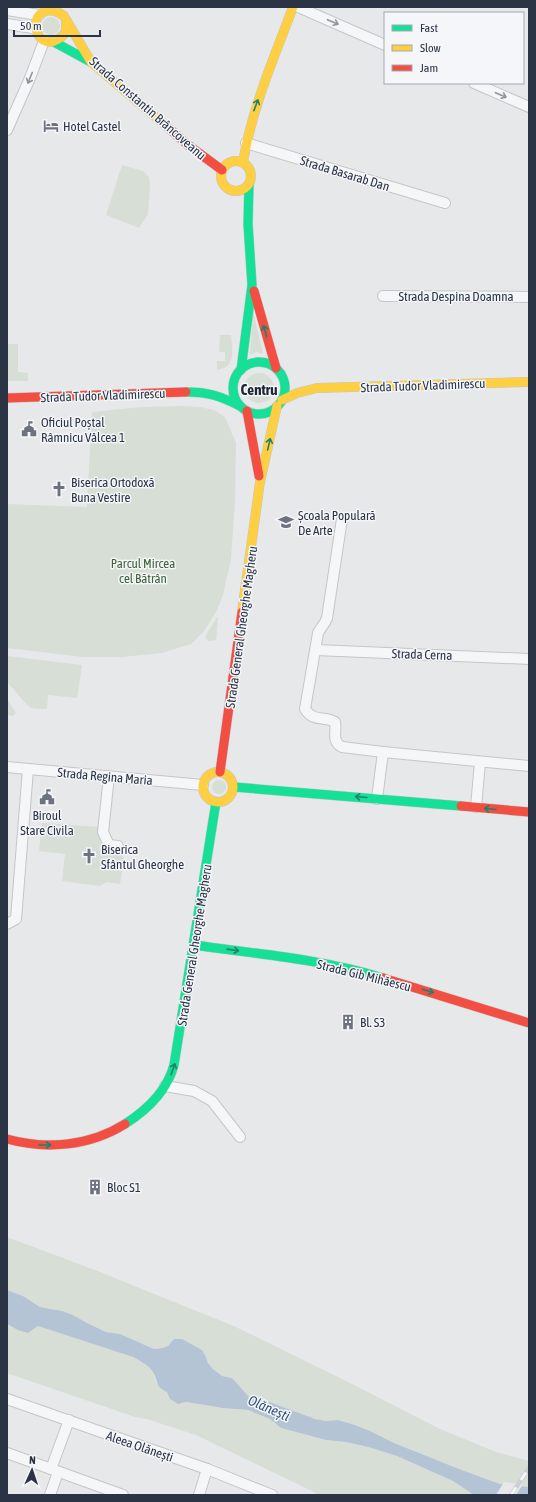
<svg xmlns="http://www.w3.org/2000/svg" width="536" height="1502" font-family="'Asap Condensed',sans-serif">
	<style>
		.green { fill: #d6ded6 }
		.water { fill: #b4c4d5 }
		.pier { fill: #e6e8ea }
		.lines { fill: none; stroke-linecap: round; stroke-linejoin: round }
		.street-casing { stroke: #c4c6c8; stroke-width: 12 }
		.fast-casing { stroke: #c4c6c8; stroke-width: 10 }
		.slow-casing { stroke: #c4c6c8; stroke-width: 10 }
		.jam-casing { stroke: #c4c6c8; stroke-width: 10 }
		.street { stroke: #f5f6f7; stroke-width: 10 }
		.fast { stroke: #16e098; stroke-width: 9 }
		.slow { stroke: #ffcf43; stroke-width: 9 }
		.jam { stroke: #f24e42; stroke-width: 9 }
		.rail-casing { stroke: #cecfd2; stroke-width: 4.5 }
		.rail { stroke: #f4f6f9; stroke-width: 3; stroke-dasharray: 9; stroke-linecap: butt }
		.oneway { stroke: #90959e }
		.oneway2 { stroke: #22816a }
		.labels { text-anchor: middle; stroke-width: 3; stroke-linejoin: round; paint-order: stroke }
		.street-label { font-size: 13px; fill: #2b3445; stroke: #f4f6f9 }
		.poi-label { font-size: 13px; fill: #2b3445; stroke: #f4f6f9; text-anchor: start }
		.park-label { font-size: 13px; fill: #3f6138; stroke: #f4f6f9 }
		.water-label { font-size: 14px; font-style: italic; fill: #34527a; stroke: #f4f6f9 }
		.quarter-label { font-size: 15px; font-weight: bold; fill: #1d2536; stroke: #f4f6f9 }
	</style>
	<rect width="100%" height="100%" fill="#e6e8ea"/>
	<g class="green">
		<circle cx="51" cy="26" r="9"/>
		<polygon points="122,165 143,171 149,177 150,184 148,214 139,228 106,215"/>
		<polygon points="253,311 263,354 256,352 250,355"/>
		<path d="M220,335H231C232,350 237,367 217,370V361H225V352H219Z"/>
		<polygon points="7,344 18,344 18,372 28,373 28,381 7,381"/>
		<circle cx="259" cy="388" r="15"/>
		<polygon points="183,406 200,407 214,410 225,417 236,443 235,500 231,559 223,595 216,612 204,631 191,644 162,653 122,657 83,657 7,648 7,504 87,507 92,412 142,407"/>
		<polygon points="217,617 218,618 216,640 208,641 205,637"/>
		<path d="M8,656L82,665L77,698L48,695L47,709C42,709 36,709 31,708C27,706 12,687 7,682Z"/>
		<polygon points="7,699 16,713 13,716 7,715"/>
		<circle cx="219" cy="787" r="7"/>
		<polygon points="42,823 101,827 100,841 107,850 119,852 124,858 120,884 106,882 100,886 62,881 65,854 39,851"/>
		<polygon points="7,1237 95,1270 236,1327 354,1385 440,1429 496,1452 529,1461 529,1487 500,1484 459,1469 394,1443 368,1430 352,1424 339,1420 326,1421 315,1419 267,1401 256,1400 250,1398 232,1378 222,1376 213,1369 208,1363 206,1357 174,1339 168,1346 163,1348 154,1349 120,1334 106,1332 87,1323 73,1315 53,1309 40,1307 23,1296 7,1290"/>
		<polygon points="7,1324 10,1326 28,1333 38,1326 133,1357 147,1365 154,1373 156,1383 167,1392 186,1402 223,1408 248,1410 270,1419 281,1428 326,1440 346,1442 368,1447 397,1456 453,1481 474,1495 320,1495 196,1435 147,1419 135,1417 7,1373"/>
	</g>
	<path class="water" d="M7,1290L23,1296L40,1307L62,1311L73,1315L87,1323L106,1332L120,1334L154,1349L163,1348L168,1346L174,1339H182L202,1350L206,1357L208,1363L213,1369L222,1376L232,1378L250,1398L256,1400L267,1401L315,1419L326,1421L338,1420L352,1424L368,1430L394,1443L459,1469L500,1484L529,1487V1495H474L453,1481L397,1456L368,1447L346,1442L326,1440L281,1428L270,1419L248,1410L223,1408L186,1402L178,1404L170,1399L167,1392C154,1386 159,1382 153,1372C149,1365 140,1361 133,1357L38,1326L28,1333L18,1330L7,1324Z"/>
	<polygon class="pier" points="504,1482 522,1484 523,1484 516,1495 496,1495"/>
	<g class="lines">
		<g class="street-casing">
			<g id="street">
				<polyline points="298,7 385,45"/>
				<polyline points="7,10 39,15"/>
				<polyline points="7,24 27,27 35,29"/>
				<polyline points="474,83 529,107"/>
				<polyline points="7,130 30,78 44,41"/>
				<polyline points="246,143 445,203"/>
				<polyline points="383,296 529,297"/>
				<path d="M342,519L327,618C325,624 321,627 318,633L305,709C314,723 323,715 335,722C337,732 331,741 342,747L383,752L529,766"/>
				<polyline points="316,650 529,659"/>
				<polyline points="7,767 203,785"/>
				<polyline points="109,776 103,832 109,845 118,846"/>
				<polyline points="377,799 383,752"/>
				<polyline points="476,807 480,762"/>
				<polyline points="7,924 16,919 28,769"/>
				<polyline points="165,1086 194,1091 212,1101 240,1137"/>
				<polyline points="7,1399 207,1469 272,1495"/>
				<polyline points="7,1453 123,1495"/>
				<polyline points="51,1469 69,1420"/>
				<polyline points="50,1495 58,1472"/>
				<polyline points="199,1495 207,1469"/>
			</g>
		</g>
		<g class="fast-casing">
			<g id="fast">
				<polyline points="54,42 89,61"/>
				<circle cx="259" cy="388" r="26"/>
				<polyline points="241,370 252,285 248,224 249,184"/>
				<path d="M186,392C209,392 220,396 240,406"/>
				<polyline points="234,787 461,806"/>
				<path d="M194,945C257,954 322,959 383,978"/>
				<path d="M125,1124C147,1110 167,1091 174,1065L216,802"/>
			</g>
		</g>
		<g class="slow-casing">
			<g id="slow">
				<path d="M66,21V32C42,61 23,18 46,11C53,9 59,12 64,16L91,62L164,124"/>
				<circle cx="236" cy="176" r="15"/>
				<path d="M243,162C252,108 274,58 293,7"/>
				<polyline points="282,400 297,393 317,388 529,382"/>
				<polyline points="242,612 260,482 277,406"/>
				<circle cx="218" cy="787" r="15"/>
			</g>
		</g>
		<g class="jam-casing">
			<g id="jam">
				<polyline points="164,124 188,145 222,170"/>
				<polyline points="254,291 276,368"/>
				<polyline points="7,398 186,392"/>
				<polyline points="247,411 259,476"/>
				<polyline points="220,772 242,612"/>
				<polyline points="461,806 529,812"/>
				<polyline points="383,978 529,1023"/>
				<path d="M7,1139C47,1150 90,1146 125,1124"/>
			</g>
		</g>
		<use href="#street" class="street"/>
		<use href="#fast" class="fast"/>
		<use href="#slow" class="slow"/>
		<use href="#jam" class="jam"/>
		<g class="rail-casing">
			<polyline id="rail" points="511,1495 529,1468"/>
		</g>
		<use href="#rail" class="rail"/>
	</g>
	<defs><path id="oneway-shaft" d="M-6 0H5M1.5-3L5.5 0L1.5 3" fill="none" stroke-width="1.6" stroke-linecap="round" stroke-linejoin="round"/></defs>
	<g class="oneway">
		<use href="#oneway-shaft" transform="translate(333 22) rotate(23)"/>
		<use href="#oneway-shaft" transform="translate(30 78) rotate(112)"/>
		<use href="#oneway-shaft" transform="translate(501 95) rotate(23)"/>
	</g>
	<g class="oneway2">
		<use href="#oneway-shaft" transform="translate(256 105) rotate(-70)"/>
		<use href="#oneway-shaft" transform="translate(265 331) rotate(-106)"/>
		<use href="#oneway-shaft" transform="translate(269 444) rotate(-77)"/>
		<use href="#oneway-shaft" transform="translate(361 797) rotate(-175)"/>
		<use href="#oneway-shaft" transform="translate(490 809) rotate(-175)"/>
		<use href="#oneway-shaft" transform="translate(233 950) rotate(8)"/>
		<use href="#oneway-shaft" transform="translate(428 991) rotate(17)"/>
		<use href="#oneway-shaft" transform="translate(173 1069) rotate(-71)"/>
		<use href="#oneway-shaft" transform="translate(45 1145)"/>
	</g>
	<defs>
		<g id="hotel-bare" transform="scale(1.2)"><path d="M-6-4.5h1.5V1H6V5H4.5V3h-9V5H-6ZM-4 0a1.8 1.8 0 1 1 3.6 0ZM.5 0V-2.5h3Q6-2.5 6 0Z" fill="#6c737f" stroke="#f4f6f9" stroke-width="2.5" paint-order="stroke"/></g>
		<g id="civic-bare" transform="scale(1.2)"><path d="M-.6-6.5H3V-4.5H.6V-3L4-1V1h2V6H-6V1h2V-1L-.6-3ZM-1.2 2.5V6h2.4V2.5Z" fill="#6c737f" stroke="#f4f6f9" stroke-width="2.5" paint-order="stroke"/></g>
		<g id="church-bare" transform="scale(1.2)"><path d="M-1.2-6h2.4v3.5h3.3v2.4h-3.3V6h-2.4V-.1h-3.3v-2.4h3.3Z" fill="#6c737f" stroke="#f4f6f9" stroke-width="2.5" paint-order="stroke"/></g>
		<g id="school-bare" transform="scale(1.2)"><path d="M0-5L7-2L0 1L-7-2ZM-4 1L0 2.5L4 1V4Q0 6-4 4Z" fill="#6c737f" stroke="#f4f6f9" stroke-width="2.5" paint-order="stroke"/></g>
		<g id="building-bare" transform="scale(1.2)"><path d="M-4-6H4V6H1V3H-1V6H-4ZM-2.5-4.3h1.7v1.8h-1.7ZM.8-4.3h1.7v1.8H.8ZM-2.5-1h1.7V.8h-1.7ZM.8-1h1.7V.8H.8Z" fill="#6c737f" stroke="#f4f6f9" stroke-width="2.5" paint-order="stroke"/></g>
	</defs>
	<g fill-rule="evenodd">
		<use href="#hotel-bare" x="51" y="126"/>
		<use href="#civic-bare" x="29" y="429"/>
		<use href="#church-bare" x="59" y="489"/>
		<use href="#school-bare" x="286" y="522"/>
		<use href="#civic-bare" x="47" y="797"/>
		<use href="#church-bare" x="89" y="856"/>
		<use href="#building-bare" x="348" y="1022"/>
		<use href="#building-bare" x="95" y="1187"/>
	</g>
	<g class="labels">
		<g class="street-label">
			<text transform="translate(148 108) rotate(41)" y="5">Strada Constantin Brâncoveanu</text>
			<text transform="translate(345 173) rotate(17)" y="5">Strada Basarab Dan</text>
			<text x="456" y="301">Strada Despina Doamna</text>
			<text transform="translate(423 385) rotate(-2)" y="5">Strada Tudor Vladimirescu</text>
			<text transform="translate(103 395) rotate(-2)" y="5">Strada Tudor Vladimirescu</text>
			<text transform="translate(241 627) rotate(-82)" y="5">Strada General Gheorghe Magheru</text>
			<text transform="translate(422 654) rotate(2)" y="5">Strada Cerna</text>
			<text transform="translate(105 776) rotate(5)" y="5">Strada Regina Maria</text>
			<text transform="translate(194 945) rotate(-81)" y="5">Strada General Gheorghe Magheru</text>
			<text transform="translate(364 975) rotate(14)" y="5">Strada Gib Mihăescu</text>
			<text transform="translate(140 1446) rotate(19)" y="5">Aleea Olănești</text>
		</g>
		<g class="poi-label">
			<text x="63" y="131">Hotel Castel</text>
			<text x="41" y="427">Oficiul Poștal<tspan x="41" dy="15">Râmnicu Vâlcea 1</tspan></text>
			<text x="71" y="487">Biserica Ortodoxă<tspan x="71" dy="15">Buna Vestire</tspan></text>
			<text x="298" y="520">Școala Populară<tspan x="298" dy="15">De Arte</tspan></text>
			<text x="47" y="820" text-anchor="middle">Biroul<tspan x="47" dy="15">Stare Civila</tspan></text>
			<text x="101" y="854">Biserica<tspan x="101" dy="15">Sfântul Gheorghe</tspan></text>
			<text x="360" y="1027">Bl. S3</text>
			<text x="107" y="1192">Bloc S1</text>
		</g>
		<g class="park-label">
			<text x="143" y="568">Parcul Mircea<tspan x="143" dy="15">cel Bătrân</tspan></text>
		</g>
		<g class="water-label">
			<text transform="translate(269 1408) rotate(24)" y="5">Olănești</text>
		</g>
		<g class="quarter-label">
			<text x="259" y="395">Centru</text>
		</g>
	</g>
	<rect width="536" height="1502" fill="none" stroke="#2b3445" stroke-width="16"/>
	<rect x="384" y="12" width="140" height="72" fill="#f4f6f9" stroke="#a4a8b1"/>
	<rect x="392" y="25" width="20" height="6" fill="#16e098" stroke="#a4a8b1"/>
	<text x="420" y="32" font-size="12" fill="#2b3445">Fast</text>
	<rect x="392" y="45" width="20" height="6" fill="#ffcf43" stroke="#a4a8b1"/>
	<text x="420" y="52" font-size="12" fill="#2b3445">Slow</text>
	<rect x="392" y="65" width="20" height="6" fill="#f24e42" stroke="#a4a8b1"/>
	<text x="420" y="72" font-size="12" fill="#2b3445">Jam</text>
	<g transform="translate(32 1470) rotate(3)" stroke="#f4f6f9" stroke-width="3" paint-order="stroke">
	<path d="M0-3L7 15L0 10L-7 15Z" fill="#2b3445"/>
	<text y="-6" font-size="11" font-weight="bold" text-anchor="middle" fill="#2b3445">N</text>
	</g>
	<path d="M14 30v6h86v-6" fill="none" stroke="#2b3445" stroke-width="2"/>
	<text x="20" y="30" font-size="12" fill="#2b3445" stroke="#f4f6f9" stroke-width="3" paint-order="stroke">50 m</text>
</svg>
